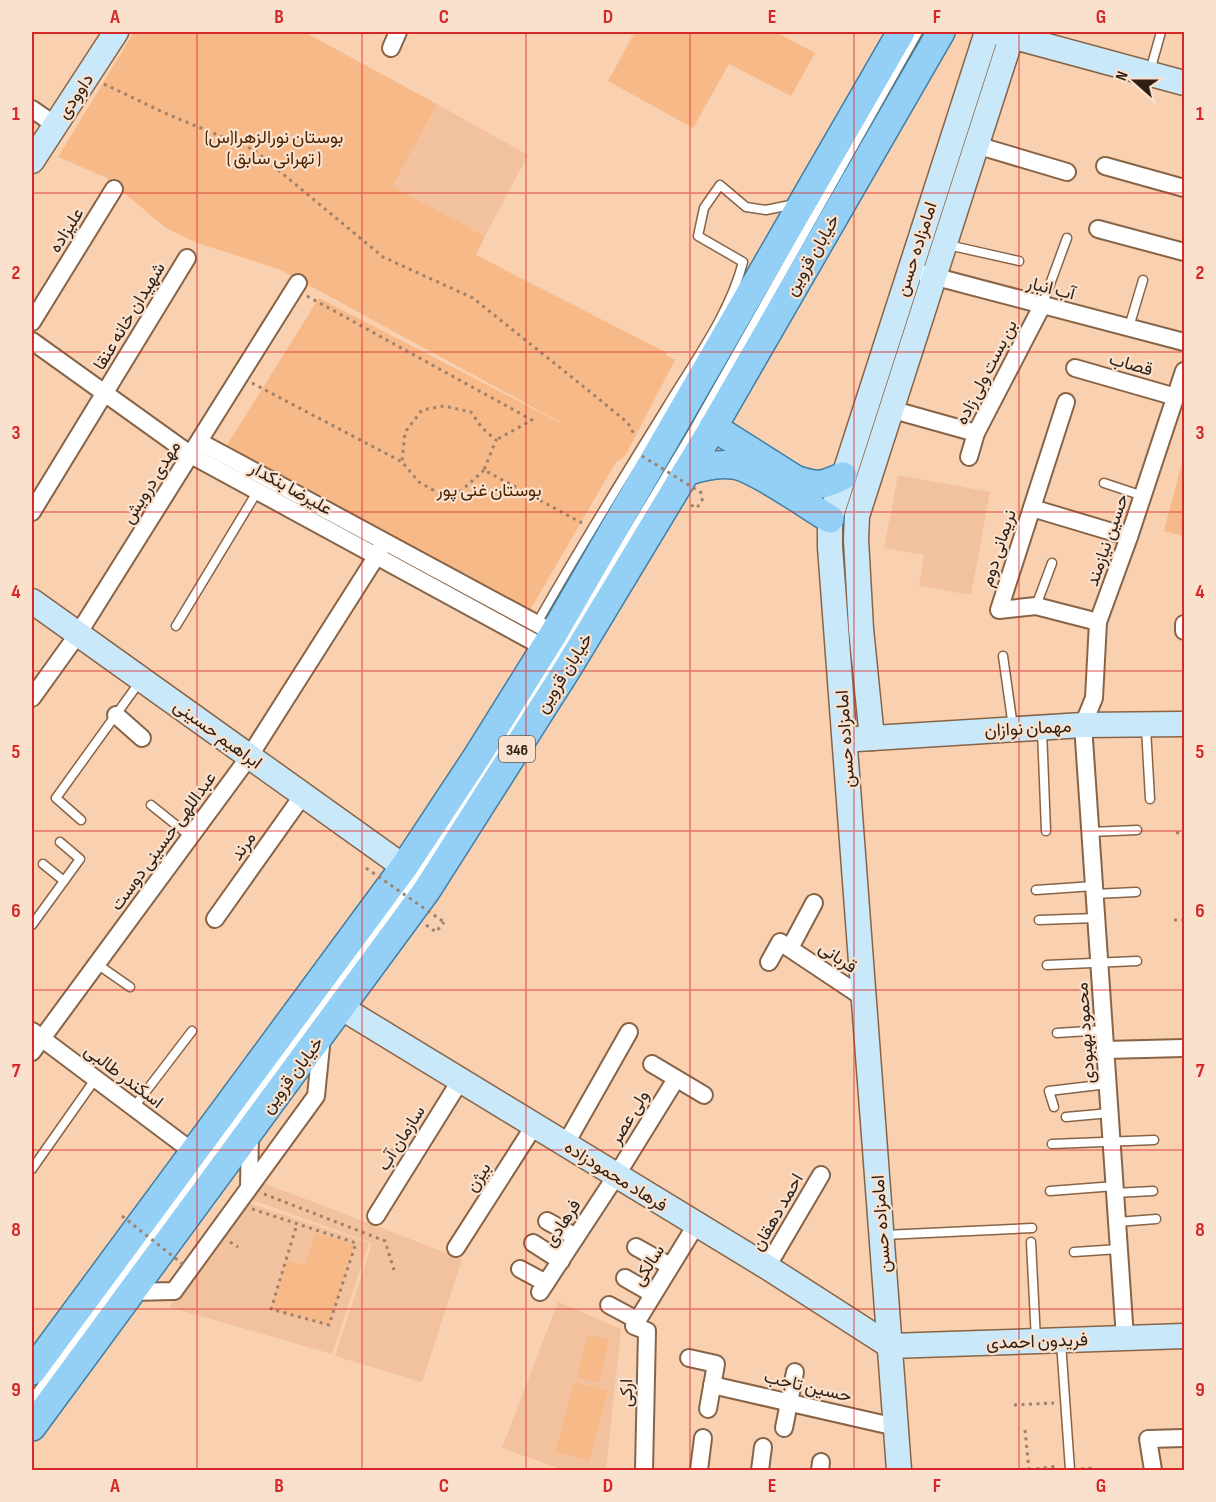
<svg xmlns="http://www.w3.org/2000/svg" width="1216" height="1502" font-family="'Sofia Sans Condensed',Vazirmatn,sans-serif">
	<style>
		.built { fill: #f2c29e }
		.green { fill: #f7b988 }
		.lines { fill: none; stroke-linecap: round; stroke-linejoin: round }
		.lane-casing { stroke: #886447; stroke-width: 11 }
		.street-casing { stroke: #886447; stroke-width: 20 }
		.secondary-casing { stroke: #886447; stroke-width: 27 }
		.primary-casing { stroke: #427ea2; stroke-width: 30 }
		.path { stroke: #9f816a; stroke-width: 3; stroke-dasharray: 3 4.5; stroke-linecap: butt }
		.lane { stroke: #fff; stroke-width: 8 }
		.street { stroke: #fff; stroke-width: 16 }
		.secondary { stroke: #c9e8fa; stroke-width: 24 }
		.primary { stroke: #94d0f5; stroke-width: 27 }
		.path-bridge { stroke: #9f816a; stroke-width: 3; stroke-dasharray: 3 4.5; stroke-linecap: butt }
		.grid { fill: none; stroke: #d62828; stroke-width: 1.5; stroke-opacity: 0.55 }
		.labels { text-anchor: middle; stroke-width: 4.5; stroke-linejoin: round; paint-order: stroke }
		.shield { fill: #fae1ce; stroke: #6b594b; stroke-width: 1.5 }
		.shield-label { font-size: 16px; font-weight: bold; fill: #2e1f13 }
		.street-label { font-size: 18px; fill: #2e1f13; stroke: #fae1ce }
		.park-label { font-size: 18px; fill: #4b2500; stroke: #fae1ce }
		.neatline { fill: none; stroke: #d62828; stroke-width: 2 }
		.grid-label { font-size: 20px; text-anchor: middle; font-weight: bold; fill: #d62828 }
	</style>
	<rect width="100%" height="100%" fill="#f9d0b0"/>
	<g class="built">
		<polygon points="437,104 528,155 485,236 393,186"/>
		<polygon points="898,475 990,492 971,595 919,586 924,555 884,548"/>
		<polygon points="261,1182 462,1259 422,1382 335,1356 372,1243 247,1198"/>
		<polygon points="243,1201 369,1243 332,1354 169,1307"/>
		<polygon points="558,1302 621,1329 606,1470 564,1470 502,1448"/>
	</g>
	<g class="green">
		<polygon points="134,32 304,32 437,104 393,186 485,236 476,255 667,353 666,355 675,360 625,456 616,462 526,617 227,445 319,298 580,433 281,270 195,242 166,228 105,177 58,157"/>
		<polygon points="635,32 775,32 815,53 791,96 729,64 693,128 608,81"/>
		<polygon points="1184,455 1184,536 1164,531"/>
		<polygon points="315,1233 355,1245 329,1325 271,1309 286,1260 305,1265"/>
		<polygon points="588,1334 609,1340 599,1383 577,1377"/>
		<polygon points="574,1382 608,1391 589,1461 555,1452"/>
	</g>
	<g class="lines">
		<g class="lane-casing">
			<g id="lane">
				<polyline points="1150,71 1161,32"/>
				<polyline points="948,245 1019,261"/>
				<polyline points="1042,306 1067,238"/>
				<polyline points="1129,327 1143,280"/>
				<polyline points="1104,483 1143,496"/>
				<polyline points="1036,606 1052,563"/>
				<path d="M536,625C577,552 621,481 665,410C693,363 729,316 743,262L698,236L704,208L720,185L746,207L766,210L795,204"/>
				<polyline points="176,626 257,492"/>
				<polyline points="1003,656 1013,727"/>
				<polyline points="1146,728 1150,799"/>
				<polyline points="1042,730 1046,831"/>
				<polyline points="151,805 191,837"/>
				<polyline points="81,820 56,798 141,680"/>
				<polyline points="1090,832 1137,830"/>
				<polyline points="43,864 64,881"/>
				<polyline points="1036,890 1094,886"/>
				<polyline points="1095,894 1136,892"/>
				<polyline points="1039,920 1096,918"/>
				<polyline points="32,925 80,859 60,842"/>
				<polyline points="97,964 130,987"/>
				<polyline points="1047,965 1137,961"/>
				<polyline points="1057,1033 1104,1030"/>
				<polyline points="134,1107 192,1031"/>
				<polyline points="1054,1107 1049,1091 1108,1084"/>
				<polyline points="1066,1117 1110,1113"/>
				<polyline points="1052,1144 1154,1140"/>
				<polyline points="32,1169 96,1078"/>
				<polyline points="1050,1191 1115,1186"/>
				<polyline points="1115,1193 1153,1191"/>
				<polyline points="1117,1222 1156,1219"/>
				<polyline points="885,1235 1032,1228"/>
				<polyline points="1031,1242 1036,1340"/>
				<polyline points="1074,1252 1119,1249"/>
				<polyline points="1061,1342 1070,1470"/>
				<polyline points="32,1399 395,907 454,819 563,648 693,431 918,32"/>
			</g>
		</g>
		<g class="street-casing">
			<g id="street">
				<polyline points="391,48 398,32"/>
				<polyline points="32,109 55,125"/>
				<polyline points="976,145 1067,172"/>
				<polyline points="1105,166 1184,188"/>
				<polyline points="1098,229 1184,252"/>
				<polyline points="925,274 1184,342"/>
				<polyline points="32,322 114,189"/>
				<polyline points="32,341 191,455 545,648"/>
				<polyline points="1075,368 1176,397"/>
				<polyline points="1066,402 999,610 1036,606 1098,622"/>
				<polyline points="890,409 976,433"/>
				<polyline points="200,442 554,633"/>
				<polyline points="969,457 976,433 1042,306"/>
				<polyline points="1032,508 1129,537"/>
				<polyline points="32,512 187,258"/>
				<polyline points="1184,624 1184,631"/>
				<polyline points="32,698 78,634 298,283"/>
				<polyline points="116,715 142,738"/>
				<polyline points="215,919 303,795"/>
				<polyline points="790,948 814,903"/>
				<polyline points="769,962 780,942 864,998"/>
				<polyline points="32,1031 193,1152"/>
				<polyline points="1105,1050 1184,1048"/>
				<polyline points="32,1052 249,757 376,557 384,542"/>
				<polyline points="652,1064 704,1095"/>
				<polyline points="565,1145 629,1032"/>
				<polyline points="249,1187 250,1131"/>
				<polyline points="376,1216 460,1081"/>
				<polyline points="547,1221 576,1237"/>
				<polyline points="533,1243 561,1261"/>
				<polyline points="636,1247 670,1266"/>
				<polyline points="456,1248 534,1126"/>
				<polyline points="767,1267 821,1175"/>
				<polyline points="520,1269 546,1283"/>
				<polyline points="625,1278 653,1294"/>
				<polyline points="131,1292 174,1291 316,1096 322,1036"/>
				<polyline points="540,1292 616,1176 676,1079"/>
				<polyline points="609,1305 637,1320"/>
				<polyline points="1125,1338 1083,725 1094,698 1098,622 1129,537 1184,371"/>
				<polyline points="689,1358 716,1364 708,1409"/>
				<polyline points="712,1385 896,1427"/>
				<polyline points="784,1428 795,1372"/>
				<polyline points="644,1470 647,1331 634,1326 696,1225"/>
				<polyline points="699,1470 703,1438"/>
				<polyline points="760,1470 763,1447"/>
				<polyline points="820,1470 821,1462"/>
				<polyline points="1153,1470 1148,1439 1184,1438"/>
			</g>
		</g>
		<g class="secondary-casing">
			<g id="secondary">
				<polyline points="996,32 1184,83"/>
				<polyline points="32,161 116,32"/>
				<polyline points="32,601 404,867"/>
				<polyline points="872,738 861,629 856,539 857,516 1013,32"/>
				<polyline points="857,739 1083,725 1184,724"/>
				<polyline points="342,1008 767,1267 890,1346 1184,1336"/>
				<polyline points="899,1470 830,547 830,519 987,32"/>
			</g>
		</g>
		<g class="primary-casing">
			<g id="primary">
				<path d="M713,427L795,479C818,487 822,486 843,476"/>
				<path d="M686,472C701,467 716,463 732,465C753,466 809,507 830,519"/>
				<polyline points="32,1371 404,867 478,755 554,633 901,32"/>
				<polyline points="32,1427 427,890 568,668 711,431 941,32"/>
			</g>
		</g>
		<g class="path">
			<polyline points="104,84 167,114 254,150 383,257 473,298 594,395 628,423 635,436"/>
			<polyline points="307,296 532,420 496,440"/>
			<polyline points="252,383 402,462"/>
			<polyline points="484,470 461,491 442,495 419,482 402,462 405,432 422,410 444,406 471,412 482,428 496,440 484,470 582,523"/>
			<polyline points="691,505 697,508 705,495"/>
			<polyline points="1176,833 1184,832"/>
			<polyline points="1174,920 1184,920"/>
			<polyline points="426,925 436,932 444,922"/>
			<polyline points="264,1194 385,1241 394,1270"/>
			<polyline points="252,1209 356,1243 329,1325 271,1309 297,1224"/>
			<polyline points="230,1242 238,1247"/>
			<polyline points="1014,1405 1054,1403"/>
			<polyline points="1025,1430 1029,1470"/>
			<polyline points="1081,1469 1093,1468"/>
			<polyline points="1029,1470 1058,1466"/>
		</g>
		<use href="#lane" class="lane"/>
		<use href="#street" class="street"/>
		<use href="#secondary" class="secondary"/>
		<use href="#primary" class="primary"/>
		<g class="path-bridge">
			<polyline points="642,456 705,495"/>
			<polyline points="366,868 444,922"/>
			<polyline points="122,1216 184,1265"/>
		</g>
	</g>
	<path class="grid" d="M197,32V1470M362,32V1470M526,32V1470M690,32V1470M854,32V1470M1019,32V1470M32,193H1184M32,352H1184M32,512H1184M32,671H1184M32,831H1184M32,990H1184M32,1150H1184M32,1309H1184"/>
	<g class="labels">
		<rect class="shield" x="499" y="736" width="36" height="26" rx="4.5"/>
		<g class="shield-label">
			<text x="517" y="755">346</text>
		</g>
		<g class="street-label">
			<text transform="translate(75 96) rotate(-56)" y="6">داوودی</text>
			<text transform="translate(66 230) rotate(-58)" y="6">علیزاده</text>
			<text transform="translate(916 249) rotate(-72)" y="6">امامزاده حسن</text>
			<text transform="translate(812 255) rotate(-60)" y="6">خیابان قزوین</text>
			<text transform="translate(1051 288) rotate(14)" y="6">آب انبار</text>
			<text transform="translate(129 316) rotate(-59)" y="6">شهیدان خانه‌ عنقا</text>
			<text transform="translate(1131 364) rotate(16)" y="6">قصاب</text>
			<text transform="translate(986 372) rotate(-63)" y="6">بن بست ولی زاده</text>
			<text transform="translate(151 482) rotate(-58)" y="6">مهدی درویش</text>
			<text transform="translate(291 488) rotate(29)" y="6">علیرضا بنکدار</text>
			<text transform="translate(1107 540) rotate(-71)" y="6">حسین نیازمند</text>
			<text transform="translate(998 548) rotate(-72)" y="6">نریمانی دوم</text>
			<text transform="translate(564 673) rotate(-58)" y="6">خیابان قزوین</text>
			<text transform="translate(1028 728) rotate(-3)" y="6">مهمان نوازان</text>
			<text transform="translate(218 734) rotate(36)" y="6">ابراهیم حسینی</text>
			<text transform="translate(845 739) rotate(-94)" y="6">امامزاده حسن</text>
			<text transform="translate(163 841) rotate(-54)" y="6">عبداللهی حسینی دوست</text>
			<text transform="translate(243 846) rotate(-55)" y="6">مرند</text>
			<text transform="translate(838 957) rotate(34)" y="6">قربانی</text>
			<text transform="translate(1085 1033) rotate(-94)" y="6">محمود بهبودی</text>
			<text transform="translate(292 1075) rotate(-53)" y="6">خیابان قزوین</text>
			<text transform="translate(124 1076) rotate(37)" y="6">اسکندر طالبی</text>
			<text transform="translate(629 1117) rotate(-59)" y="6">ولی عصر</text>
			<text transform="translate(401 1138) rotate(-58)" y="6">سازمان آب</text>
			<text transform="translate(616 1176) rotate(32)" y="6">فرهاد محمودزاده</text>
			<text transform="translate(478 1177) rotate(-58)" y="6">بیژن</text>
			<text transform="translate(777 1212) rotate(-60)" y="6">احمد دهقان</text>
			<text transform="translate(562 1223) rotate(-57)" y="6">فرهادی</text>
			<text transform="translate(881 1224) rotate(-94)" y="6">امامزاده حسن</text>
			<text transform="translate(648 1265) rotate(-58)" y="6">سالکی</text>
			<text transform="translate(1037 1341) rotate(-2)" y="6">فریدون احمدی</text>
			<text transform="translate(808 1386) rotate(13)" y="6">حسین تاجب</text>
			<text transform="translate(626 1393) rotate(-89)" y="6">ارکی</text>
		</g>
		<g class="park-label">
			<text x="274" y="143">بوستان نورالزهرا(س)<tspan x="274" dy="21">( تهرانی سابق )</tspan></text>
			<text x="489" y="496">بوستان غنی پور</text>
		</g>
	</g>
	<rect width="1216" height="1502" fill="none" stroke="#fae1ce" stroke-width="66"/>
	<g transform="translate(1135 81) rotate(291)" stroke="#fae1ce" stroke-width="4.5" paint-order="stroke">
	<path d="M0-4.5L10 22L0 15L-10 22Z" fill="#2e1f13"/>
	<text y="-9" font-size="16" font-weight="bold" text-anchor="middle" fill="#2e1f13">N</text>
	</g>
	<rect x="33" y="33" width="1150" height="1436" class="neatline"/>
	<g class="grid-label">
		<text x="115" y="23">A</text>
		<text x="279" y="23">B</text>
		<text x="444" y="23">C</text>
		<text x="608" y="23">D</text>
		<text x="772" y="23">E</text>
		<text x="937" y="23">F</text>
		<text x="1101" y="23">G</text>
		<text x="16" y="120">1</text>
		<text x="1200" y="120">1</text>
		<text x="16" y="279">2</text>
		<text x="1200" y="279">2</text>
		<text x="16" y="439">3</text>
		<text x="1200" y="439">3</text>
		<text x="16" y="598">4</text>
		<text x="1200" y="598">4</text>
		<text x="16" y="758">5</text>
		<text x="1200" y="758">5</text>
		<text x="16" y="917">6</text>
		<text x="1200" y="917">6</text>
		<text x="16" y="1077">7</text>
		<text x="1200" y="1077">7</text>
		<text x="16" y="1236">8</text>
		<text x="1200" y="1236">8</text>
		<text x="16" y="1396">9</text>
		<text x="1200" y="1396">9</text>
		<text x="115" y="1492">A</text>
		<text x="279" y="1492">B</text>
		<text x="444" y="1492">C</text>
		<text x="608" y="1492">D</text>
		<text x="772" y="1492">E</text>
		<text x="937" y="1492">F</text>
		<text x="1101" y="1492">G</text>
	</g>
</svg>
